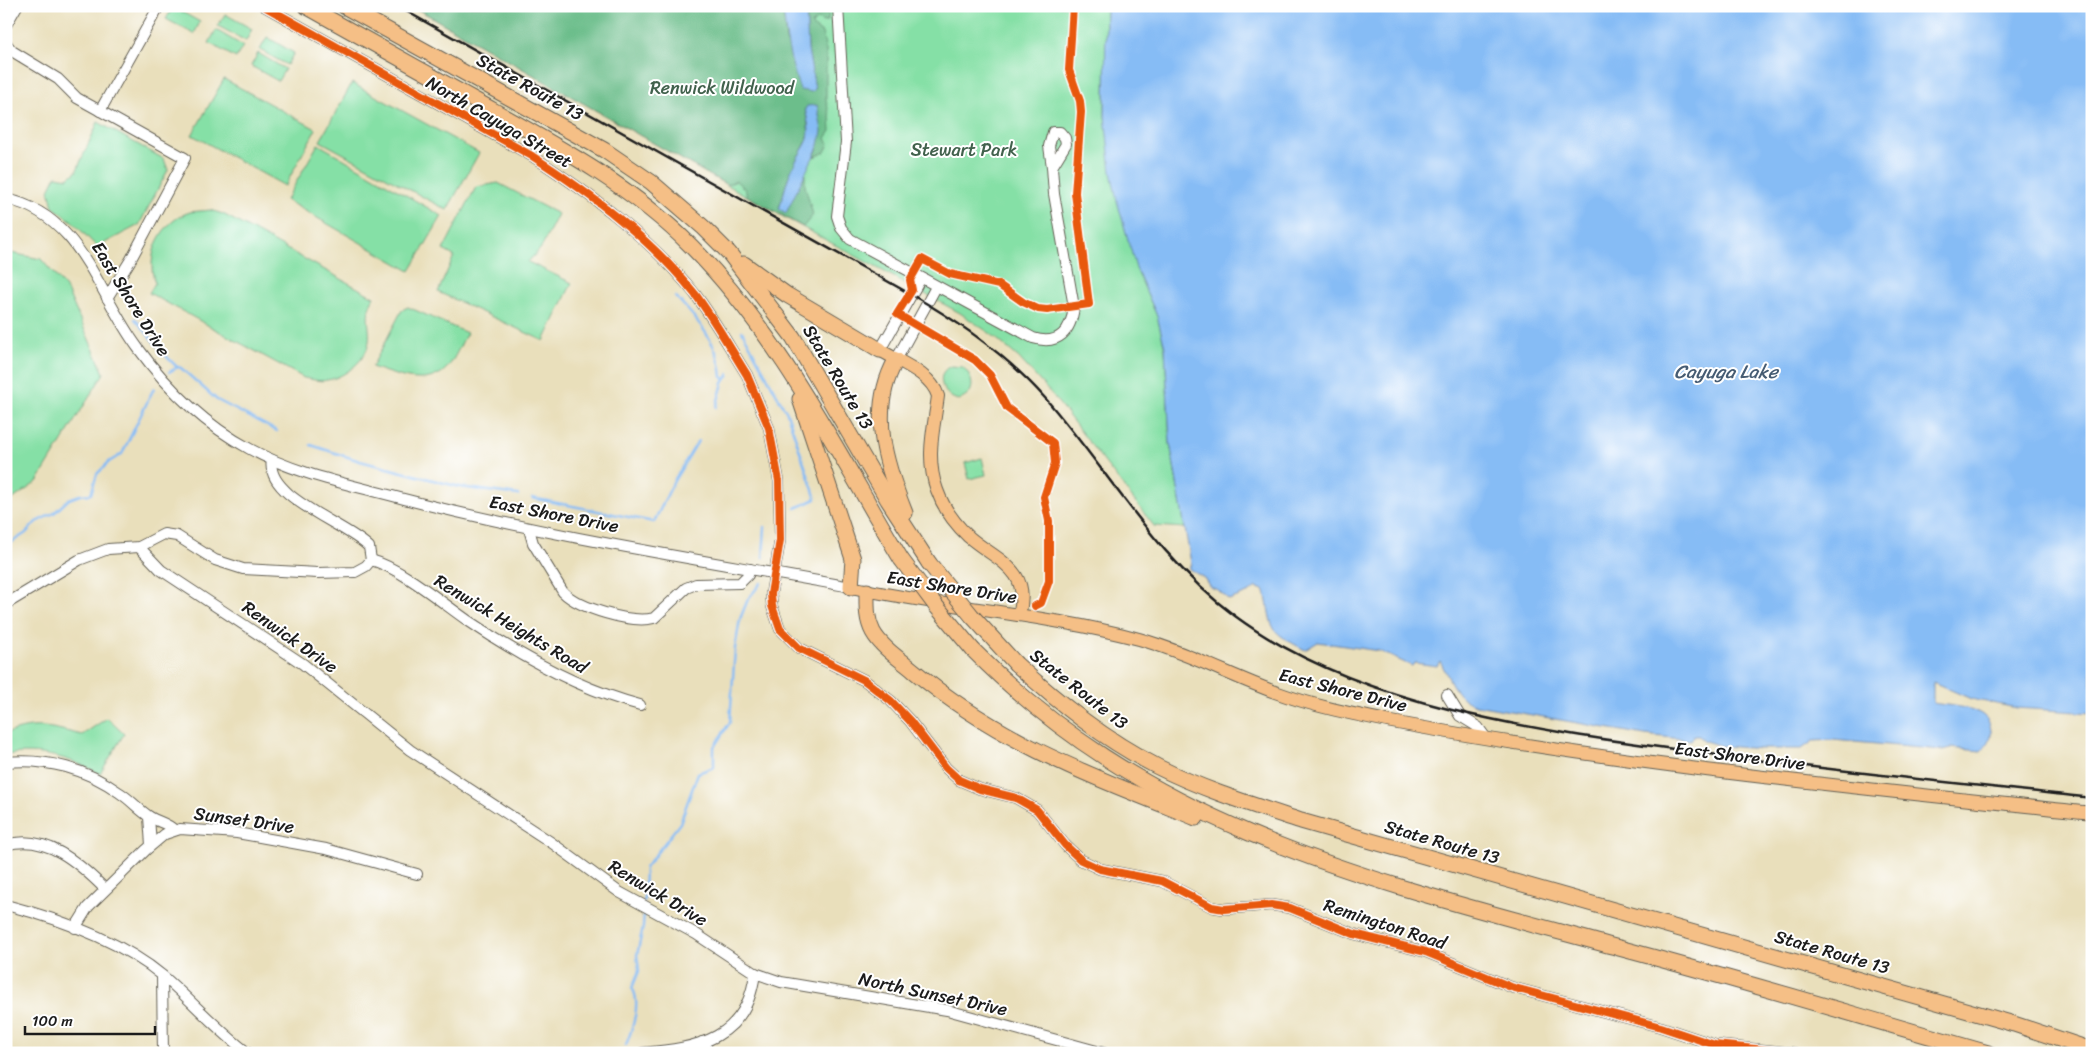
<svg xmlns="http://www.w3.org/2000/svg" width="2098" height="1059" font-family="Sriracha,sans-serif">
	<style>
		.green { fill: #85e0a6; stroke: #507e61 }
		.forest { fill: #6cbe8b; stroke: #446d54 }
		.water { fill: #86bcf5; stroke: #516c88 }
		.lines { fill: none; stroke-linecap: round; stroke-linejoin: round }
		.stream { stroke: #86bcf5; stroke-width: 2.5 }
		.minor-casing { stroke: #646054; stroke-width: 12 }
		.major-casing { stroke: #646054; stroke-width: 14 }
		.highway-casing { stroke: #646054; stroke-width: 17 }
		.minor { stroke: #fff; stroke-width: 10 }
		.major { stroke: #f5bf86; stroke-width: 12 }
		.highway { stroke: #f5bf86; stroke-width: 15 }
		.rail { stroke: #1c1c1c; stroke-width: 2.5 }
		.highway-bridge-casing { stroke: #646054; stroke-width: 17; stroke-linecap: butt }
		.highway-bridge { stroke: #f5bf86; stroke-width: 15 }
		.cycleway-casing { stroke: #fff; stroke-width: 11 }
		.cycleway { stroke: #e8590c; stroke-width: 8 }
		.labels { text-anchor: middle; stroke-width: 4; stroke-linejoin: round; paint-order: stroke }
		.street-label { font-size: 18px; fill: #1c1c1c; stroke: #fff }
		.park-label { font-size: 18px; fill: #41614c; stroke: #fff }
		.water-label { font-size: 19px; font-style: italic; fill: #465c73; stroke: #fff }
	</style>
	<rect width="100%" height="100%" fill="#fff"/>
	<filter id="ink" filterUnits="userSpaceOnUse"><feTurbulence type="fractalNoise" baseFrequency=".02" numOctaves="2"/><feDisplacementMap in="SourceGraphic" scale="10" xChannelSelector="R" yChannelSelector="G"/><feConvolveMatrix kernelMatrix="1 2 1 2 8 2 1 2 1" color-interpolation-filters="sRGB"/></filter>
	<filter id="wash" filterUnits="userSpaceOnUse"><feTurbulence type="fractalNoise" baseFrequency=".0096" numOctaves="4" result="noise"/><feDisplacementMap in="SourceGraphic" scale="20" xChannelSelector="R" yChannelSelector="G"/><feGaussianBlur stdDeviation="1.12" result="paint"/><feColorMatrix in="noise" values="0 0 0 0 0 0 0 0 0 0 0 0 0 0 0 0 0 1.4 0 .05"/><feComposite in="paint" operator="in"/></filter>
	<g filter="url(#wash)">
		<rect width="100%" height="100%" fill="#e9dfbb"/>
		<g class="green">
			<polygon points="412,6 1106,6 1105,116 1136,268 1157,316 1165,348 1170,443 1185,528 1154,526 1054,397 1019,358 991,334 960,313 780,215"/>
			<polygon points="173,7 200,22 194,34 166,19"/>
			<polygon points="225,14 252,29 246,41 218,26"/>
			<polygon points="216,30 243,46 236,58 209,43"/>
			<polygon points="267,37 294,53 287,65 260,50"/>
			<polygon points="258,53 285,69 278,81 251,66"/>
			<polygon points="224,79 316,129 285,186 192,135"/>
			<polygon points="352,83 479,153 447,210 320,141"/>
			<polygon points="98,122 164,159 168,170 139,225 97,247 72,221 53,207 49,190 56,176 68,178 76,172"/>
			<polygon points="318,144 442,216 410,271 286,200"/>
			<polygon points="498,183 558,214 541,248 528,262 572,283 544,341 438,292 454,256 443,250 476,187"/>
			<path d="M210,210L223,214L374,297C362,318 373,327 368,346C364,362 343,378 327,380C320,382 311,379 304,378L149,293L155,283C145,255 161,221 190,212C196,211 204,211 210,210Z"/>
			<polygon points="6,252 41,259 66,288 104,373 37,482 6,504"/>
			<path d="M408,307L467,333C461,343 455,359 447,368C427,389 395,375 372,367L402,310Z"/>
			<path d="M951,366L963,367C974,378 977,394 959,400C943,398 933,373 951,366Z"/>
			<polygon points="982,458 986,475 969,479 965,463"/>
			<path d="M107,718L124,734L100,774C72,758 38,749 6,755V734C35,721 53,728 82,735Z"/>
		</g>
		<path class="forest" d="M412,6H783L786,41L815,89L808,50L806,6H829L828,21L823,22L818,19L811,25L822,33L826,50V101L830,116L831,131L826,138L829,144L825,152L814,157L819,145L805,109C813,145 806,138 793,167C786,180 784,195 779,208L786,212L805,173V186L813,215L803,227L747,196L745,189L736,181L727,185Z"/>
		<g class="water">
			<path d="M783,6H806L808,49L815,89L812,92L800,90C790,62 785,36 783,6Z"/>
			<path d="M1106,6H2092V713L2017,708L1971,699L1933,682V703C1952,707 1990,705 1991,731C1992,740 1987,745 1981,751L1950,748L1942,750L1833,740L1813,741L1802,749H1761L1722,746L1705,741L1699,736H1694L1691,740L1645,735L1476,705C1455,699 1450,679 1440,661L1437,666L1415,663L1412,666L1379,651L1318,642L1305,650C1267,630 1273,631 1265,591L1256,587L1250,592L1229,600L1218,590L1210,587L1204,578L1189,569L1191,563L1170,443L1165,348L1157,316L1136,268L1117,201L1111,172L1105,116Z"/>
			<path d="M817,105L822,131L819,145L786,213L779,209C784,195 786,180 793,167C806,139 814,144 805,109L807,106Z"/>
		</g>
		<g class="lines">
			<g class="stream">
				<path d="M676,297C697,319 720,345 722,377L725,379"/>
				<polyline points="135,319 161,350"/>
				<polyline points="742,331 787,413 816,499 796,508"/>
				<polyline points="166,356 177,367"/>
				<polyline points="169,372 178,367 181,368 217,400 277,431"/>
				<polyline points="716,407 723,383 729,374"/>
				<polyline points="311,445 360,461 460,487 518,495"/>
				<polyline points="532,498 654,522 675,479 698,441"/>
				<polyline points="6,546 26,533 36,522 54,513 69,499 80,495 91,494 97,474 109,462 122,454 154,388"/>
				<polyline points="763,557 765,527"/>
				<polyline points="644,901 645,868 680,823 698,773 714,767 714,747 730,722 735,648 740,619 748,599 761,583"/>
				<path d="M626,1045C632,1030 642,1002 632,988L639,971L637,955L643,927L644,909"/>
			</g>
		</g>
	</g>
	<g filter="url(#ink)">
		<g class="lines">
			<g class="minor-casing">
				<g id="minor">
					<path d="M264,6L532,156C592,195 650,238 695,294C714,319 730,348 747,375L769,428L779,481L780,540L771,594L772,606L780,629L799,648L864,680L891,701L910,721L946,768L959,780L980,789L1016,798L1037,810L1065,845L1081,860L1100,869L1162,881L1212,907L1224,909L1271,905L1290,908L1354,934L1426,952L1511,987L1661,1027L1715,1045L1795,1053"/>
					<path d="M838,6L846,142L837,216L841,228L850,239L1033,338C1059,346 1071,331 1074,307L1054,194L1052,167L1066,144L1065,138L1060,132H1053L1049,146L1052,167"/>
					<polyline points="6,25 17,6"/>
					<polyline points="6,43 12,51 58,79 77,98 185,158 130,261 107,298"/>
					<polyline points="100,111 159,6"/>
					<path d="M6,199C82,215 97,294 138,348C168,389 205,425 250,449C297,475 353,485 404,499C551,537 702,560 851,587"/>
					<polyline points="880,350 921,278"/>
					<polyline points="896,360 936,287"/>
					<path d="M529,529L533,543L563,592C579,608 631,624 654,618L686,588L696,584L740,583L748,575L750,569"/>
					<polyline points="139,547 161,570 303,664 410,750 552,843 619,892 696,934 755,973 781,982 947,1010 1104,1053"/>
					<path d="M371,560C401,568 441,602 467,620C520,656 578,689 640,705"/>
					<path d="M6,604L79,560L108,549L139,547L164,534L177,536L215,560L243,569L318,573L355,572L366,566L371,560L369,547C347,524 264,497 272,460"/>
					<polyline points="1447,695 1460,716 1478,727 1486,738"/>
					<path d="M6,762C47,758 87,769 120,793C131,800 140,811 150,817C158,822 167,823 174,830"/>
					<polyline points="149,817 151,845"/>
					<path d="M6,845C46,833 79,863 105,889"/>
					<path d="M6,905C60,919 120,940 163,976C192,1001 217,1030 248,1053"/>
					<polyline points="75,928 88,907 146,850 165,834 180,829 237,833 326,849 417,874"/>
					<polyline points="162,976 163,1053"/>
					<polyline points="702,1042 710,1053"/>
					<path d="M642,1053C699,1048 747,1039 755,973"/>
				</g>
			</g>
			<g class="major-casing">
				<g id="major">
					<path d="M880,350C899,362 931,373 938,396C934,428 925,458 937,490C943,507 955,524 969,537C997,561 1032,569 1019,615"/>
					<path d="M851,587C946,608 1045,614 1139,639C1186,652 1229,675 1275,692C1313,706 1353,714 1392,722C1623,765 1858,788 2092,813"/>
				</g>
			</g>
			<g class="highway-casing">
				<g id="highway">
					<path d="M306,6C367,40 428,74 489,108C561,148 634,188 692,247C781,337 837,452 901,559"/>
					<polyline points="344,6 604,150 651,182 703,227 729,253 793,337 888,500 929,563"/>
					<polyline points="744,264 787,295 880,350"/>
					<path d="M896,360C868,410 885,463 905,513"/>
					<polyline points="800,399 853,559 851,587"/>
					<path d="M867,591C867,605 866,619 873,632C882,648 900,659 914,671C1000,743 1094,777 1196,818"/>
					<path d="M973,650C1153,833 1381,883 1619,948C1743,981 1865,1018 1988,1053"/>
					<path d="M1016,664C1060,704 1105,740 1158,767C1204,790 1253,805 1301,821L2014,1024L2092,1050"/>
				</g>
			</g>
			<use href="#minor" class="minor"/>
			<use href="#major" class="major"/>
			<use href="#highway" class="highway"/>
			<path class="rail" d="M397,6L912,295C961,323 1007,355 1045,398C1108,470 1156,558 1235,616C1358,707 1540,731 1689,751C1823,770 1958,783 2092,798"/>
			<g class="highway-bridge-casing">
				<g id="highway-bridge">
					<polyline points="901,559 936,606 973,650"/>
					<polyline points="929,563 972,616 1016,664"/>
				</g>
			</g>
			<use href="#highway-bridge" class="highway-bridge"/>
			<g class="cycleway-casing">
				<g id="cycleway">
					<path d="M264,6L532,156C592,195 650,238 695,294C714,319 730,348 747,375L769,428L779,481L780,540L771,594L772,606L780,629L799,648L864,680L891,701L910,721L946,768L959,780L980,789L1016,798L1037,810L1065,845L1081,860L1100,869L1162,881L1212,907L1224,909L1271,905L1290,908L1354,934L1426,952L1511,987L1661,1027L1715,1045L1795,1053"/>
					<polyline points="1035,606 1041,603 1049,581 1049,521 1044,497 1055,463 1053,443 1007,408 990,375 975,360 897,314 912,290 910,280 922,259 950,274 999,285 1023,302 1038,309 1047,310 1089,304 1075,193 1081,112 1080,101 1069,70 1073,6"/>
				</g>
			</g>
			<use href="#cycleway" class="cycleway"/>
		</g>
	</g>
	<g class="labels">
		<g class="street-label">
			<text transform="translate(530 87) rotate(29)" y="6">State Route 13</text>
			<text transform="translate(499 122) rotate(30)" y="6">North Cayuga Street</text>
			<text transform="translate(131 299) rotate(58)" y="6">East Shore Drive</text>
			<text transform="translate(838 377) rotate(59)" y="6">State Route 13</text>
			<text transform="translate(554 514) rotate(11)" y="6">East Shore Drive</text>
			<text transform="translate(952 587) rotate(9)" y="6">East Shore Drive</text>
			<text transform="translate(511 624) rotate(31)" y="6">Renwick Heights Road</text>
			<text transform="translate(290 637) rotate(35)" y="6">Renwick Drive</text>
			<text transform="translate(1079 689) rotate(38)" y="6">State Route 13</text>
			<text transform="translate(1343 690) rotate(14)" y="6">East Shore Drive</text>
			<text transform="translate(1740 756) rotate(7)" y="6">East Shore Drive</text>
			<text transform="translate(244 820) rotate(8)" y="6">Sunset Drive</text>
			<text transform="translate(1442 842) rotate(16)" y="6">State Route 13</text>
			<text transform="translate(658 893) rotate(31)" y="6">Renwick Drive</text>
			<text transform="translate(1385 924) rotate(18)" y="6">Remington Road</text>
			<text transform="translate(1832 952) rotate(16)" y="6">State Route 13</text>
			<text transform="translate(933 994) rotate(12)" y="6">North Sunset Drive</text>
		</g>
		<g class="park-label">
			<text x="722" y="94">Renwick Wildwood</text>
			<text x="964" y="156">Stewart Park</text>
		</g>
		<g class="water-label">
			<text x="1726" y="378">Cayuga Lake</text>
		</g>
	</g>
	<rect width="2098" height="1059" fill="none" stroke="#fff" stroke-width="25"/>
	<path d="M25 1026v8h130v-8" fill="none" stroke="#1c1c1c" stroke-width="2.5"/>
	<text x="32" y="1026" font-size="15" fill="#1c1c1c" stroke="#ffffff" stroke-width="4" paint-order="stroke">100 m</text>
</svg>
